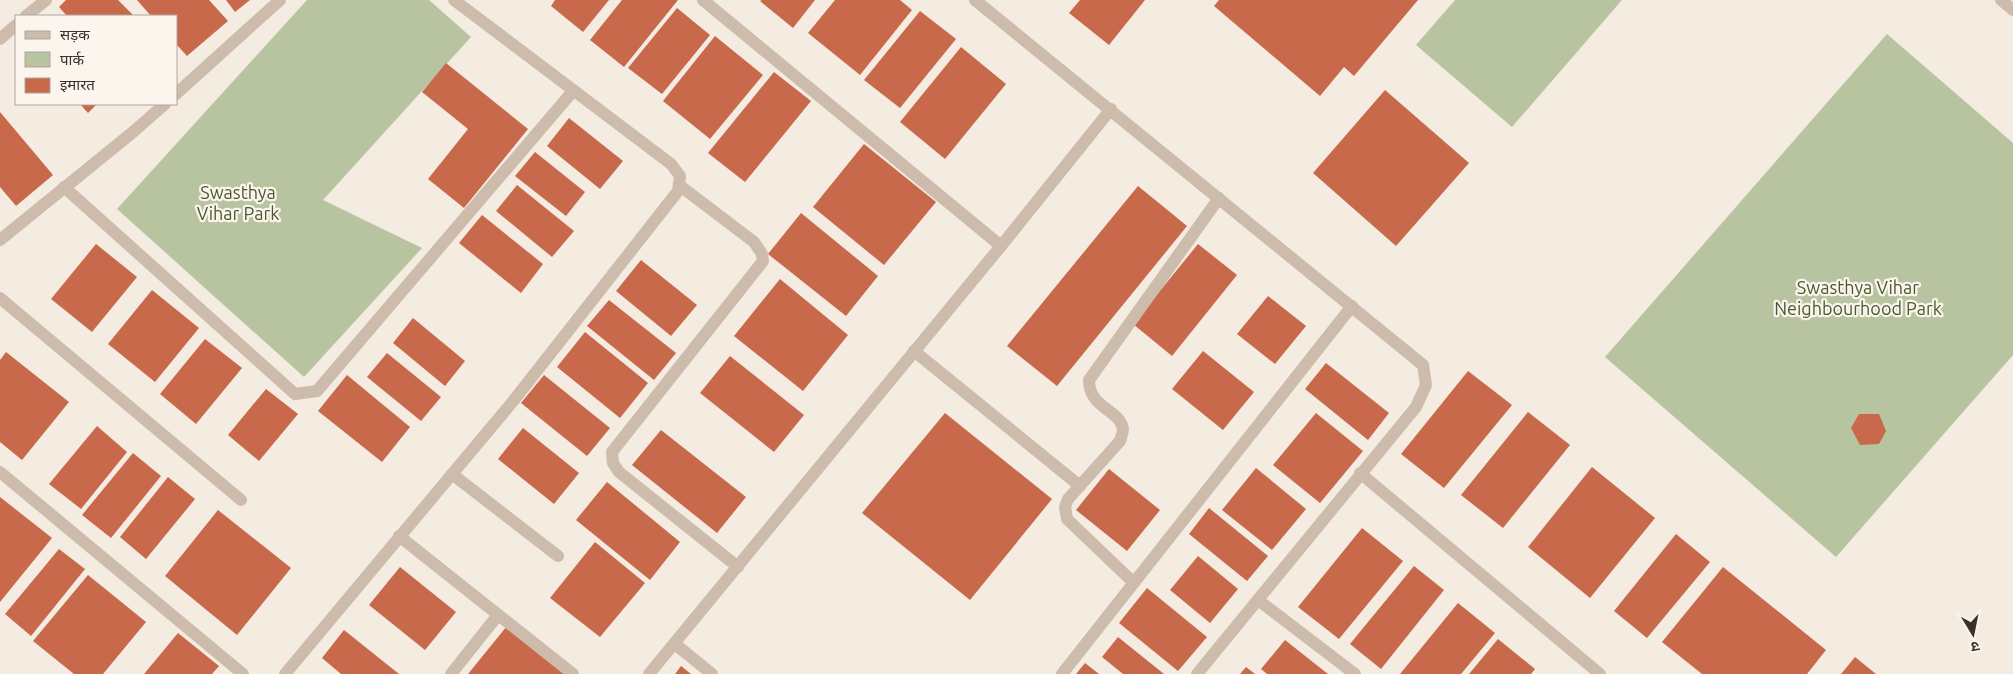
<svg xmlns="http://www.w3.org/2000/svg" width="2013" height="674" font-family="Ubuntu,'Noto Sans Devanagari',sans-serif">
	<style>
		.green { fill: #b8c4a0 }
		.building { fill: #c8694b }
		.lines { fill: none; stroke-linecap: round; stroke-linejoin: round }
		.minor { stroke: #cdbbac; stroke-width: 12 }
		.tertiary { stroke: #cdbbac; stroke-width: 12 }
		.labels { text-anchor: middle; stroke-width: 4.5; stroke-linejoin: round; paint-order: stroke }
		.park-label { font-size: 18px; fill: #4a5a2e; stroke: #fbf5ee }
	</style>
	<rect width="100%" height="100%" fill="#f4ebe1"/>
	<g class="green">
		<polygon points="307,0 429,0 471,37 323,200 422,248 304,377 117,209"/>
		<polygon points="1455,0 1622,0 1512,127 1416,45"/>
		<polygon points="1887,34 2013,143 2013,355 1836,557 1605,357"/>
	</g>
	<g class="building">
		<polygon points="66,0 118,0 134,16 67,16 59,7"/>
		<polygon points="137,0 209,0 228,21 187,56 176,44 176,16 151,16"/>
		<polygon points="226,0 250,0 235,12"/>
		<polygon points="555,0 609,0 583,32 551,6"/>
		<polygon points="622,0 678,0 624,67 590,40"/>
		<polygon points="762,0 815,0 793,28 760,1"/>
		<polygon points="835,0 900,0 912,10 860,75 808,33"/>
		<polygon points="1080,0 1145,0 1109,45 1069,13"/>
		<polygon points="1219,0 1418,0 1354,76 1344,67 1320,96 1214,6"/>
		<polygon points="677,8 710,35 662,94 628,68"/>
		<polygon points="920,11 956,39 900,108 864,80"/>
		<polygon points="715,36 763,75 710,139 663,101"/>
		<polygon points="961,47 1006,84 945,159 900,122"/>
		<polygon points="446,63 528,129 464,208 428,179 468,129 422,92"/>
		<polygon points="774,72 811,101 745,182 708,153"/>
		<polygon points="1385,90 1469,163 1396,246 1313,173"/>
		<polygon points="80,104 97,104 88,113"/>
		<polygon points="0,112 53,175 16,206 0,187"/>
		<polygon points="569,118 623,161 600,189 547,146"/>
		<polygon points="864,144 936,202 884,265 813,207"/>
		<polygon points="535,152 585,192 566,216 515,176"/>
		<polygon points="517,185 574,231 552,257 496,211"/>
		<polygon points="1138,186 1187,226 1057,386 1007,346"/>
		<polygon points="801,213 878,276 846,316 768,254"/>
		<polygon points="482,215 543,264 521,293 459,243"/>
		<polygon points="96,244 137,277 92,332 51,299"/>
		<polygon points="1198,244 1237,275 1172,356 1133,324"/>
		<polygon points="641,260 697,305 671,336 616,291"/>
		<polygon points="780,279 848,335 803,391 734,336"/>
		<polygon points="152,290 199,328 155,382 108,344"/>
		<polygon points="1268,296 1306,326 1275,364 1237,334"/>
		<polygon points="609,300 676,353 654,380 587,326"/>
		<polygon points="413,318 465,361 445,386 393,343"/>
		<polygon points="585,332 648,383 620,418 557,367"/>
		<polygon points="205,339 242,368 196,424 160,394"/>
		<polygon points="1203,351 1254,392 1223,430 1172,389"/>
		<polygon points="6,352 69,402 22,460 0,442 0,360"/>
		<polygon points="387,353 441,397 421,421 367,377"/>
		<polygon points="730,356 804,415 774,452 700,393"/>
		<polygon points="1326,363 1389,413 1368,440 1305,389"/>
		<polygon points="1468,371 1512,405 1444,488 1401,454"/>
		<polygon points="347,375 410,427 382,462 318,411"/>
		<polygon points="544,375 610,428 587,456 521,403"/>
		<polygon points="266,389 298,414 259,461 228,435"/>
		<polygon points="1528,412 1570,445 1503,528 1461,495"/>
		<polygon points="945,413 1052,499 970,600 862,513"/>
		<polygon points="1316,413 1363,451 1320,503 1273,465"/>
		<polygon points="1859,414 1879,414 1886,431 1879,444 1860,445 1851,428"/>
		<polygon points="97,426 127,452 81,509 49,484"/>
		<polygon points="523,428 579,473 554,504 498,459"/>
		<polygon points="661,430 746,497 717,533 632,465"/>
		<polygon points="133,453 161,476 111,538 82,515"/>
		<polygon points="1592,467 1655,518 1590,598 1528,547"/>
		<polygon points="1256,468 1306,509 1272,550 1222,510"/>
		<polygon points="1109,469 1160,510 1127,551 1076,510"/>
		<polygon points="168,477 195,499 146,559 120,537"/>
		<polygon points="607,482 680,542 650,580 576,520"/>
		<polygon points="0,497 52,538 0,602"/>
		<polygon points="1209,508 1268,556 1247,581 1189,534"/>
		<polygon points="218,510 291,568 237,635 165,576"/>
		<polygon points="1362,528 1403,561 1339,639 1298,607"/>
		<polygon points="1676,534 1710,562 1647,638 1614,611"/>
		<polygon points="595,542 645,583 600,637 550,598"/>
		<polygon points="59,549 85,569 31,636 5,614"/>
		<polygon points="1198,556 1238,589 1210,623 1170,590"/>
		<polygon points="1414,566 1444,590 1381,669 1350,644"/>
		<polygon points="400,567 456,612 425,650 369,605"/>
		<polygon points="1723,567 1826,650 1807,674 1702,674 1662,642"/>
		<polygon points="88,575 146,622 103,674 74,674 33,641"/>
		<polygon points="1147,588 1207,637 1178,671 1119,623"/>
		<polygon points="1458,603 1495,633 1461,674 1400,674"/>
		<polygon points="507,626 566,674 468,674"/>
		<polygon points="344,630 399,674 341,674 322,658"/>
		<polygon points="178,633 219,666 212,674 144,674"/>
		<polygon points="1118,637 1164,674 1123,674 1102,657"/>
		<polygon points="1498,639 1535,669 1531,674 1469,674"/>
		<polygon points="1285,640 1328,674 1267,674 1261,669"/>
		<polygon points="1855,657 1876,674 1841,674"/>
		<polygon points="1085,663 1099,674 1076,674"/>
		<polygon points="681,666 691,674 675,674"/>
		<polygon points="1246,667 1255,674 1240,674"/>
	</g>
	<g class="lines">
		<g class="minor">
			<polyline points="703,0 1001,246"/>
			<polyline points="975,0 1423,365 1426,385 1416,407 1197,674"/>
			<polyline points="26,16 46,0"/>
			<polyline points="0,39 16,25"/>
			<polyline points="176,94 280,0"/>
			<polyline points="679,185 754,242 762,254 763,261 612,452 613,463 619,472 738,567"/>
			<polyline points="64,187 295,394 317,391 573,91"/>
			<polyline points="0,240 133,132 165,104"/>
			<polyline points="0,298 241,500"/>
			<polyline points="914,351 1080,486"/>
			<polyline points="0,472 243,674"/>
			<polyline points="1360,473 1600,674"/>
			<polyline points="452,474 558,556"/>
			<polyline points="399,536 573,674"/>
			<path d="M1134,583L1067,519L1065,507L1068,499L1120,441C1121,438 1123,432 1123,429C1120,409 1089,409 1089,380L1219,198"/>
			<polyline points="1258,600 1355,674"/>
			<polyline points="675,644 712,674"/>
			<polyline points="285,674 514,400 678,191 680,176 671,164 454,0"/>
			<polyline points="451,674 498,615"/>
			<polyline points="649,674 1001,246 1111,109"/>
			<polyline points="1062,674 1352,306"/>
		</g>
		<polyline class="tertiary" points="2001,0 2013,10"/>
	</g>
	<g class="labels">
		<g class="park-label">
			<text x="238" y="199">Swasthya<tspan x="238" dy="21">Vihar Park</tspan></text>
			<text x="1858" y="294">Swasthya Vihar<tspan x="1858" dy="21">Neighbourhood Park</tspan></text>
		</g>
	</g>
	<rect x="15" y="15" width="162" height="90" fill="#fbf5ee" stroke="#aea6a0"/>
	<rect x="25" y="31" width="25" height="8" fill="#cdbbac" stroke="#aea6a0"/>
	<text x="60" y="40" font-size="15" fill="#3b302b">सड़क</text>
	<rect x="25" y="52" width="25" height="15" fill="#b8c4a0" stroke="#aea6a0"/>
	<text x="60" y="65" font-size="15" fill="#3b302b">पार्क</text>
	<rect x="25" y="78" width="25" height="15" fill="#c8694b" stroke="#aea6a0"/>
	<text x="60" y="90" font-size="15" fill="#3b302b">इमारत</text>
	<g transform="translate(1973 634) rotate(170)" stroke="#fbf5ee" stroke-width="4" paint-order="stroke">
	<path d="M0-4L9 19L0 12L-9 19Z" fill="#3b302b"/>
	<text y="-8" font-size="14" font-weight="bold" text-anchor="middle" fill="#3b302b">उ</text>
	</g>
</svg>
